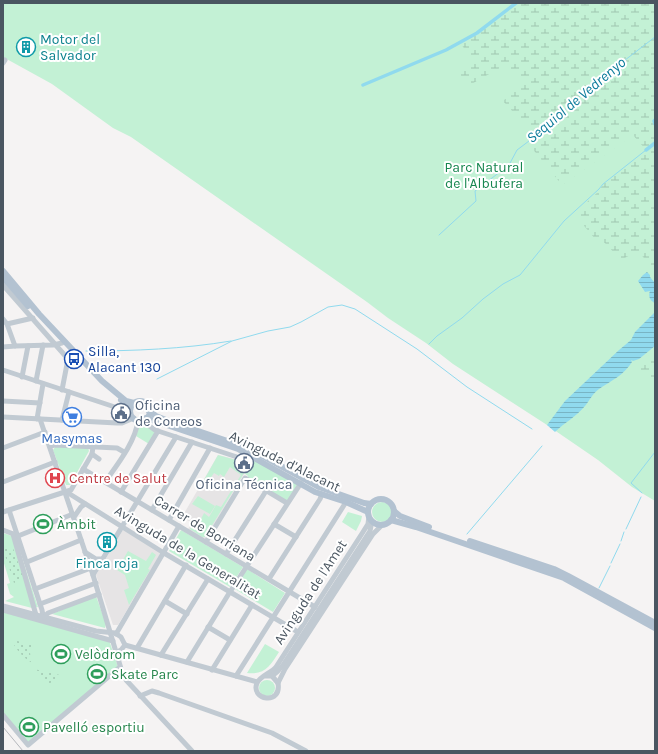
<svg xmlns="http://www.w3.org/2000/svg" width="658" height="754" font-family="Karla,sans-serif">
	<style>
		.education { fill: #e6e4e5 }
		.green { fill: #c3f1d5 }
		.wetland { fill: url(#wetland-marsh) }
		.garden { fill: url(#garden-dots) }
		.water { fill: url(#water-rules) }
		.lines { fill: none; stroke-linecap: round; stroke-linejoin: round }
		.stream { stroke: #90daee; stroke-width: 1 }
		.canal { stroke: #90daee; stroke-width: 3.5 }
		.minor { stroke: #c1cad2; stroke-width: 5 }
		.major { stroke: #b3c2d1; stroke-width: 6 }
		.rail { stroke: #b5b8bd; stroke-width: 1 }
		.labels { text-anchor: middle; stroke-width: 4; stroke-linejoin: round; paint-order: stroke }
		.culture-label { font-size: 14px; fill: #0d838f; stroke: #fff; text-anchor: start }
		.park-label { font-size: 14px; fill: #17864f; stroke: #fff }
		.transit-label { font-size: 14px; fill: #164399; stroke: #fff; text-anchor: start }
		.service-label { font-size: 14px; fill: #4e5e75; stroke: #fff; text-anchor: start }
		.shop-label { font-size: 14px; fill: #366cbe; stroke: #fff }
		.street-label { font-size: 14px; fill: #4a5661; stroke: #fff }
		.health-label { font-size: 14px; fill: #be3a42; stroke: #fff; text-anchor: start }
		.leisure-label { font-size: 14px; fill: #27864d; stroke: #fff; text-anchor: start }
		.water-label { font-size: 15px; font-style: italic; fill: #0c7c9b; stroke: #fff }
	</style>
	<defs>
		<pattern id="wetland-marsh" width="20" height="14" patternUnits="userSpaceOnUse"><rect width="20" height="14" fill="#c3f1d5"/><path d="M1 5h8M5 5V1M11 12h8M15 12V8" fill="none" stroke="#a0c6b0"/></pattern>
		<pattern id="garden-dots" width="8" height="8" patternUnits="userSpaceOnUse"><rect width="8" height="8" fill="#c3f1d5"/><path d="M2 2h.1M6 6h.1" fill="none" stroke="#a0c6b0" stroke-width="1.8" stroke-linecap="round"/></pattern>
		<pattern id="water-rules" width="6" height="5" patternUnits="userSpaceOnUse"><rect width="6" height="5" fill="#90daee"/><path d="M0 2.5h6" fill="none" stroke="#78b4c4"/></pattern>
	</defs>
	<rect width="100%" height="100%" fill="#f5f3f3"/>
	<g class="education">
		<polygon points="218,455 239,460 247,469 206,538 202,538 188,529 192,523 182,517"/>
		<polygon points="123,530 161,553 118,625 113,625 96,575"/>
	</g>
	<g class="green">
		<polygon points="3,3 655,3 655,501 632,487 598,460 544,423 453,364 426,343 388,318 367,302 131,137 113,128 52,84 3,57"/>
		<polygon points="140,423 144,423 155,432 149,444 136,436"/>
		<polygon points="56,446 88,448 89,451 70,485 66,485 53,450"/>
		<polygon points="239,454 243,455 301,483 287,503 247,479 248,476 244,473 205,537 202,537 190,529 193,523 203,528 205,524 200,521 204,513 209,517 216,505 221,507 241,475 230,467 224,477 220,474 219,476 214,473 203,489 200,487 218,455 236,460"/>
		<polygon points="198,496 215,506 210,514 192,504"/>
		<circle cx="382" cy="512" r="10"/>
		<polygon points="348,512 362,516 361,521 356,531 342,522"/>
		<polygon points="181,530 243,567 230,587 169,551"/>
		<polygon points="3,533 15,537 38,607 32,608 5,601 14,597 10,594 7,584 10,583 3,560"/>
		<polygon points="128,551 146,561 152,552 156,555 148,569 150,570 129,605 124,590 129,588 125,575 117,570"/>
		<polygon points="247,569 285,593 273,612 235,589"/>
		<polygon points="96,596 106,624 105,628 52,614"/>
		<polygon points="3,610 107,639 110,643 118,667 29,744 3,714"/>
		<path d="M265,644L279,652C270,666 265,675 247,673Z"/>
		<circle cx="267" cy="688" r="8"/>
	</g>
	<g class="wetland">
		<polygon points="518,3 655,3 655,274 649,264 638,251 621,260 601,239 596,240 574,214 599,191 603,184 646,150 633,135 562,185 527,142 535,136 503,101 522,84 507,64 468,86 458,71 473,61 461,44"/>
		<polygon points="655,351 655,386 636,366"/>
	</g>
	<g class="garden">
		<polygon points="6,546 8,551 13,548 24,579 14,583 5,555 3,555 3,547"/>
		<path d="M14,640L32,645L30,654L35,664C26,661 16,650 12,641Z"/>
		<polygon points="34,669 60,675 48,685"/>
	</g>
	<g class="water">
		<path d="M647,272L650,275V277L655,283V303C650,301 648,296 650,291L645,292L638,281L643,275Z"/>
		<path d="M655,312V346L639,359L633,361L631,360L632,362C624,375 611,381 599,389C592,394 590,400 585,406C577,416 564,423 555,432L547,425L565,401L619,350L631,340L635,332Z"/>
	</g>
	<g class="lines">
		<g class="stream">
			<polyline points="439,235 476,201 475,191 509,165 517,150 537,135 590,87 655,37"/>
			<polyline points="429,344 437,336 462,318 483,299 503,284 520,275 564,221 599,189 603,184 646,150"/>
			<path d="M86,351C134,351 183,349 231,341"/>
			<polyline points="157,379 232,341 268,331 290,327 301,322 328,307 342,305 355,309 417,349 467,387 532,429"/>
			<polyline points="642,493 631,483 655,452"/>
			<polyline points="626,529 641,497"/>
			<polyline points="467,534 542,446"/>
			<polyline points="621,541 624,532"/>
			<polyline points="611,563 620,544"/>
			<polyline points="599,588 610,566"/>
		</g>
		<g class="canal">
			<polyline points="363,85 446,50 477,33 516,3"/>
			<polyline points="655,120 654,121 655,124"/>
			<polyline points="646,150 655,143"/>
		</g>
		<g class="minor">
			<polyline points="3,63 5,60"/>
			<polyline points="3,285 68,359 62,390"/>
			<polyline points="3,319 7,324 15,346 3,347"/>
			<polyline points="7,324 33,318"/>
			<polyline points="15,346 53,345 62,343"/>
			<polyline points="3,370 130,412"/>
			<polyline points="22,377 28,346"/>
			<polyline points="36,381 43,345"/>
			<polyline points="3,401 40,403"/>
			<polyline points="3,417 117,423 122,423 134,418"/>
			<polyline points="37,419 43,384"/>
			<polyline points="40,419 93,575 122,672 126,680 192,751"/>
			<polyline points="145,419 148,425 155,430 237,457"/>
			<polyline points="62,420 69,392"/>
			<polyline points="50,446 55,445 117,448 124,452"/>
			<polyline points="3,448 45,432"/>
			<polyline points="92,454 99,459"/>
			<polyline points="83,469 315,607"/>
			<polyline points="3,482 55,462"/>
			<path d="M105,482C117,465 136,441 138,420"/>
			<polyline points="65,491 164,553 298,632"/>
			<polyline points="121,492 158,431"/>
			<polyline points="9,510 42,610 43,616"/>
			<polyline points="152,510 192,442"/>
			<polyline points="3,512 71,490 92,454 93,447"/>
			<polyline points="74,517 81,507 85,504"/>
			<polyline points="169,520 210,448"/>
			<polyline points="274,524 296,537"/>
			<polyline points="3,530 16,535"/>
			<polyline points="13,534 36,615"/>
			<polyline points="18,536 73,514"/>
			<polyline points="206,542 245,478 287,503"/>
			<polyline points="85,552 96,559 102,559"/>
			<polyline points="226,554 266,491"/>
			<polyline points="27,562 81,540"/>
			<polyline points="93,575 176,437"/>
			<polyline points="269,579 320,499 322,494"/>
			<polyline points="35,589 91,568"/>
			<polyline points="165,601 187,614"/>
			<polyline points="40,604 96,583"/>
			<polyline points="3,606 96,631 115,633 121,637 125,645"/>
			<polyline points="3,610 113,641"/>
			<polyline points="44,617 48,613 99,594"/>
			<polyline points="208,627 230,640"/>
			<polyline points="116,634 179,526"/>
			<polyline points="125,645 257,682"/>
			<polyline points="137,648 186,565"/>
			<polyline points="116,653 121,650 125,645"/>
			<polyline points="161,655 208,579"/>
			<polyline points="187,662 228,595 301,483"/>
			<polyline points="212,670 252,605"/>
			<polyline points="236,676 346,502"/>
			<path d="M264,676H272L278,683C282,706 250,700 257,683C260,676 271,673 276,667L363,532L368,524L369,516"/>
			<polyline points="272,676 278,671 283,665 370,531 372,521"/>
			<polyline points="278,683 285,669 373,534 382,525"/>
			<polyline points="140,696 152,691 159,693 272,733 306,751"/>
			<polyline points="3,715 28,745 120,667"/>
		</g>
		<g class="major">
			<polyline points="3,271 39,314 102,381 126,401 134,403"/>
			<polyline points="3,277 28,306"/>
			<polyline points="121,400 130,409"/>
			<circle cx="140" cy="411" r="10"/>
			<polyline points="149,411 156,416 166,420 248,448 319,487 364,503 371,504"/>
			<polyline points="146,418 238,449 315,492 346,502 368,512"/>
			<circle cx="381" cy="512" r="13"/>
			<polyline points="394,511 400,516 429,527"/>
			<polyline points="391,520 416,527 564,578 655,628"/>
			<polyline points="470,541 554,569 568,576 655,623"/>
		</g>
		<polyline class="rail" points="3,727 23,751"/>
	</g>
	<defs>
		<g id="building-ring" transform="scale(1)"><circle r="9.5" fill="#fff" stroke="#0f9aa8" stroke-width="1.5"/><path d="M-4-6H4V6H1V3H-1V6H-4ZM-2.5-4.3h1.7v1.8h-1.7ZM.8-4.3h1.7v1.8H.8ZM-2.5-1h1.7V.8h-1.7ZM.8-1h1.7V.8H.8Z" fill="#0f9aa8"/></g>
		<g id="bus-ring" transform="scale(1)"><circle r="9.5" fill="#fff" stroke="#1a4fb4" stroke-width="1.5"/><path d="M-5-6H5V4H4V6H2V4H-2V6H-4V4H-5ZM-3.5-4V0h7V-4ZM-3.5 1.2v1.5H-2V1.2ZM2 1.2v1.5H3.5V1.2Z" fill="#1a4fb4"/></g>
		<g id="civic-ring" transform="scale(1)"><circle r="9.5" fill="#fff" stroke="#5c6f8a" stroke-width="1.5"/><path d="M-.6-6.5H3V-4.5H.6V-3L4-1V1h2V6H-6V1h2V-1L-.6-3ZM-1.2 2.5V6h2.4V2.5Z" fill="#5c6f8a"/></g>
		<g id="supermarket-ring" transform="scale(1)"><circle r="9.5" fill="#fff" stroke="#3f7fe0" stroke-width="1.5"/><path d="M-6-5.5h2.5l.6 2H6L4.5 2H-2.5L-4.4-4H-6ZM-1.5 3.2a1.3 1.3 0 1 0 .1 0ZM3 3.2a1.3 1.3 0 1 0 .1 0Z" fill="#3f7fe0"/></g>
		<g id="hospital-ring" transform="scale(1)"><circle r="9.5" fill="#fff" stroke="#e0444e" stroke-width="1.5"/><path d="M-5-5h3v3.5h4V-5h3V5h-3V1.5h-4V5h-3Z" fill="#e0444e"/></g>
		<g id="stadium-ring" transform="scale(1)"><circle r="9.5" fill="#fff" stroke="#2e9e5b" stroke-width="1.5"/><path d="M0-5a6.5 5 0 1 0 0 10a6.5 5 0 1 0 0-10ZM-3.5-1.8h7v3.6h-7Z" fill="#2e9e5b"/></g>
	</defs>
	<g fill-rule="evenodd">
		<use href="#building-ring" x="26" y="47"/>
		<use href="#bus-ring" x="74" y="359"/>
		<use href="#civic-ring" x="121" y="413"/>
		<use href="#supermarket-ring" x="72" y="417"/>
		<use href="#civic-ring" x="244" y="463"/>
		<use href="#hospital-ring" x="55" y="478"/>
		<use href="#stadium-ring" x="43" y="524"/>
		<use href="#building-ring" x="107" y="542"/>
		<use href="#stadium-ring" x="61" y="654"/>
		<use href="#stadium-ring" x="97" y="674"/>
		<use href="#stadium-ring" x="29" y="727"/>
	</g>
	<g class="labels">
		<g class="culture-label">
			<text x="40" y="44">Motor del<tspan x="40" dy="16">Salvador</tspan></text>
			<text x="107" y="568" text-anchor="middle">Finca roja</text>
		</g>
		<g class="park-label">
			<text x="484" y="172">Parc Natural<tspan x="484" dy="16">de l'Albufera</tspan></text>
		</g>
		<g class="transit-label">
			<text x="88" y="356">Silla,<tspan x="88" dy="16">Alacant 130</tspan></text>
		</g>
		<g class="service-label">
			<text x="135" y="410">Oficina<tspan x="135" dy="16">de Correos</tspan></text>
			<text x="244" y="489" text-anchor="middle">Oficina Técnica</text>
		</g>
		<g class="shop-label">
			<text x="72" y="443">Masymas</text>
		</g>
		<g class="street-label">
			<text transform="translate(285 461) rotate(26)" y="5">Avinguda d'Alacant</text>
			<text transform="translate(205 528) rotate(31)" y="5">Carrer de Borriana</text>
			<text transform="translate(188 552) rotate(31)" y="5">Avinguda de la Generalitat</text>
			<text transform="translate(310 592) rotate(-57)" y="5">Avinguda de l'Amet</text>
		</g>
		<g class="health-label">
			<text x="69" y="483">Centre de Salut</text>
		</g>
		<g class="leisure-label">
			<text x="57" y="529">Àmbit</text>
			<text x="75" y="659">Velòdrom</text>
			<text x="111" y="679">Skate Parc</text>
			<text x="43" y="732">Pavelló esportiu</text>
		</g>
		<g class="water-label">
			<text transform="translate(576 100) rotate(-40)" y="5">Sequiol de Vedrenyo</text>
		</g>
	</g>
	<rect width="658" height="754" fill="none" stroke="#4a5661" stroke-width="8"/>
</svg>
